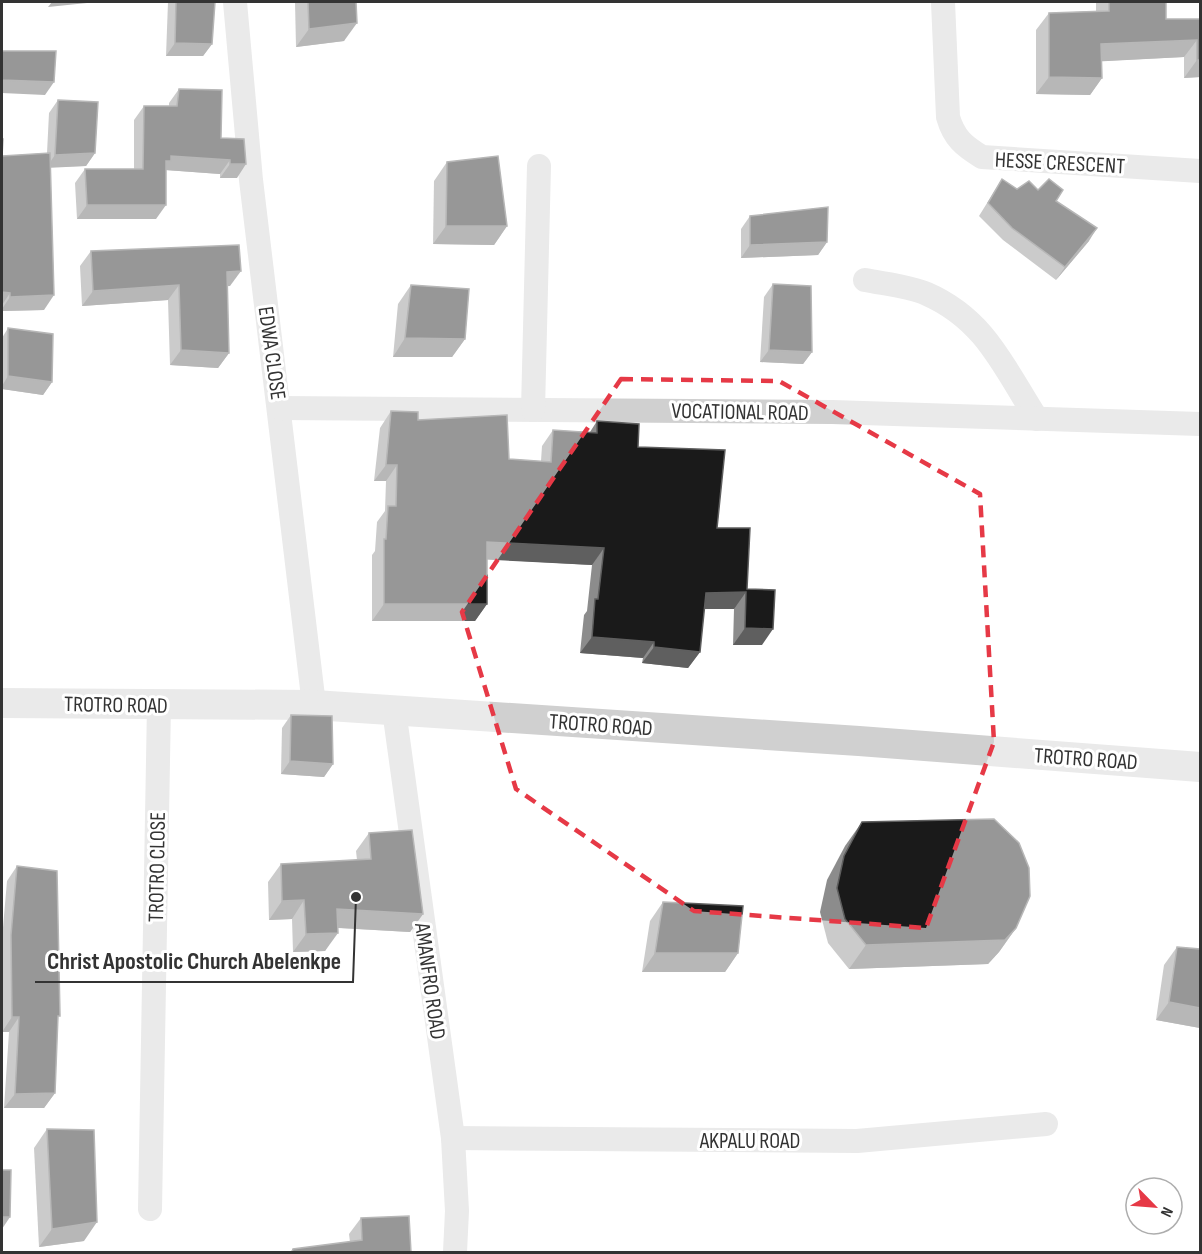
<svg xmlns="http://www.w3.org/2000/svg" width="1202" height="1254" font-family="'Sofia Sans Condensed',sans-serif">
	<style>
		.lines { fill: none; stroke-linecap: round; stroke-linejoin: round }
		.minor { stroke: #d0d0d0; stroke-width: 24 }
		.tertiary { stroke: #d0d0d0; stroke-width: 30 }
		.wall { fill: #8c8c8c }
		.shaded-wall { fill: #5f5f5f }
		.building { fill: #1a1a1a; stroke: #5f5f5f; stroke-width: 1.5 }
		.marked { fill: none; stroke: #e63946; stroke-width: 4.5; stroke-dasharray: 12 8; stroke-linejoin: round }
		.labels { text-anchor: middle; stroke-width: 6; stroke-linejoin: round; paint-order: stroke }
		.street-label { font-size: 22px; fill: #333; stroke: #fff }
		.leader { fill: none; stroke: #333; stroke-width: 2 }
		.callout-dot { fill: #333; stroke: #fff; stroke-width: 2 }
		.callout-label { font-size: 24px; text-anchor: middle; font-weight: bold; fill: #333; stroke: #fff; stroke-width: 6; stroke-linejoin: round; paint-order: stroke }
	</style>
	<rect width="100%" height="100%" fill="#fff"/>
	<g class="lines">
		<g class="minor">
			<polyline points="235,2 251,180 314,705"/>
			<path d="M943,2L948,117C954,138 964,146 982,157L1200,171"/>
			<path d="M865,280C885,284 909,286 927,294C986,320 1004,368 1037,419"/>
			<polyline points="280,408 832,412 1200,424"/>
			<polyline points="533,410 539,166"/>
			<polyline points="394,710 453,1138 457,1211 455,1252"/>
			<polyline points="453,1138 857,1141 1046,1124"/>
			<polyline points="150,1209 159,705"/>
		</g>
		<polyline class="tertiary" points="2,703 314,705 859,741 1200,767"/>
	</g>
	<g class="wall">
		<polygon points="168,2 215,2 212,44 203,56 166,56"/>
		<polygon points="295,2 356,2 344,41 296,47"/>
		<polygon points="1096,2 1166,2 1166,19 1200,19 1200,77 1184,78 1184,57 1102,61 1102,78 1090,95 1036,94 1036,30 1049,13 1096,11"/>
		<polygon points="179,89 221,138 237,178 220,178 220,174 166,170 156,219 77,219 75,183 85,169 134,169 134,120 144,106 169,106 169,103"/>
		<polygon points="58,100 95,153 86,166 50,167 44,310 2,311 2,139 2,156 47,153 49,113"/>
		<polygon points="447,162 507,226 494,245 433,244 434,181"/>
		<polygon points="1002,179 1017,189 1038,190 1056,201 1089,241 1056,280 1003,240 979,216"/>
		<polygon points="750,216 827,242 818,255 741,258 741,229"/>
		<polygon points="91,251 230,286 227,286 229,353 218,368 170,365 168,300 82,306 80,266"/>
		<polygon points="773,284 812,352 803,364 760,362 764,297"/>
		<polygon points="411,285 465,339 452,357 393,357 398,304"/>
		<polygon points="8,328 52,382 43,395 2,389 2,338"/>
		<polygon points="391,411 418,420 509,459 541,461 542,446 553,430 590,432 597,421 638,447 717,528 747,589 762,645 733,645 734,609 704,609 700,652 688,668 642,663 643,658 580,653 584,615 587,611 592,565 487,559 487,604 475,621 372,621 372,555 375,551 377,522 385,511 386,481 374,481 380,428"/>
		<polygon points="291,715 333,764 324,777 281,774 282,728"/>
		<polygon points="862,822 1016,928 999,952 988,964 849,969 828,943 820,912 827,880 845,846"/>
		<polygon points="369,833 423,914 410,932 338,928 325,951 293,952 292,919 269,920 268,882 281,864 357,860 356,851"/>
		<polygon points="17,866 57,1019 55,1093 44,1108 4,1108 9,1032 2,1032 2,939 7,881"/>
		<polygon points="663,902 738,953 725,972 642,972 650,921"/>
		<polygon points="1177,947 1200,1028 1156,1020 1164,965"/>
		<polygon points="47,1129 84,1241 39,1247 34,1148"/>
		<polygon points="361,1218 411,1252 290,1252 293,1249 350,1242 349,1234"/>
	</g>
	<g class="shaded-wall">
		<polygon points="52,2 88,2 87,3 48,7"/>
		<polygon points="357,23 344,41 296,47 309,29"/>
		<polygon points="1197,40 1184,57 1089,62 1101,44"/>
		<polygon points="175,43 212,44 203,56 166,56"/>
		<polygon points="1197,60 1200,60 1200,77 1184,78"/>
		<polygon points="1049,77 1102,78 1090,95 1036,94"/>
		<polygon points="2,80 54,82 45,95 2,93"/>
		<polygon points="95,153 86,166 46,168 55,155"/>
		<polygon points="171,156 230,160 220,174 165,170 156,176"/>
		<polygon points="230,164 246,164 237,178 220,178"/>
		<polygon points="87,205 166,205 156,219 77,219"/>
		<polygon points="446,226 507,226 494,245 433,244"/>
		<polygon points="1097,228 1089,241 1056,280 1065,267"/>
		<polygon points="827,242 818,255 741,258 750,245"/>
		<polygon points="241,271 230,286 216,287 227,272"/>
		<polygon points="179,285 168,300 82,306 93,291"/>
		<polygon points="2,292 10,293 2,305"/>
		<polygon points="54,295 44,310 2,311 2,309 10,297"/>
		<polygon points="405,338 465,339 452,357 393,357"/>
		<polygon points="181,350 229,353 218,368 170,365"/>
		<polygon points="769,350 812,352 803,364 760,362"/>
		<polygon points="8,376 52,382 43,395 2,389 2,386"/>
		<polygon points="386,465 397,465 386,481 374,481"/>
		<polygon points="487,542 604,548 592,565 475,559"/>
		<polygon points="746,592 734,609 694,609 706,593"/>
		<polygon points="384,604 487,604 475,621 372,621"/>
		<polygon points="745,628 773,629 762,645 733,645"/>
		<polygon points="592,637 654,642 643,658 580,653"/>
		<polygon points="654,647 700,652 688,668 642,663"/>
		<polygon points="290,761 333,764 324,777 281,774"/>
		<polygon points="304,900 292,919 269,920 282,901"/>
		<polygon points="337,909 423,914 410,932 324,927"/>
		<polygon points="1016,928 999,952 988,964 849,969 866,945"/>
		<polygon points="338,933 325,951 293,952 306,934"/>
		<polygon points="655,953 738,953 725,972 642,972"/>
		<polygon points="1169,1002 1200,1008 1200,1028 1156,1020"/>
		<polygon points="12,1017 19,1017 9,1032 2,1032"/>
		<polygon points="55,1093 44,1108 4,1108 15,1094"/>
		<polygon points="2,1217 10,1217 2,1229"/>
		<polygon points="97,1222 84,1241 39,1247 52,1229"/>
	</g>
	<g class="building">
		<polygon points="176,2 215,2 212,44 175,43"/>
		<polygon points="308,2 356,2 357,23 309,29"/>
		<polygon points="1109,2 1166,2 1166,19 1200,19 1200,60 1197,60 1197,40 1101,44 1102,78 1049,77 1049,13 1109,11"/>
		<polygon points="2,51 56,51 54,82 2,80"/>
		<polygon points="179,89 222,90 221,138 244,139 246,164 230,164 230,160 171,156 171,161 166,161 166,205 87,205 85,169 143,169 144,106 177,106"/>
		<polygon points="58,100 98,102 95,153 55,155"/>
		<polygon points="2,139 3,139 2,156 50,153 54,295 10,297 10,293 2,292"/>
		<polygon points="498,156 507,226 446,226 447,162"/>
		<polygon points="1002,179 1017,189 1029,181 1038,190 1049,179 1063,190 1056,201 1097,228 1065,267 1012,228 988,203"/>
		<polygon points="828,207 827,242 750,245 750,216"/>
		<polygon points="239,245 241,271 227,272 229,353 181,350 179,285 93,291 91,251"/>
		<polygon points="773,284 811,286 812,352 769,350"/>
		<polygon points="411,285 469,289 465,339 405,338"/>
		<polygon points="8,328 53,334 52,382 8,376"/>
		<polygon points="391,411 418,412 418,420 507,415 509,459 551,462 553,430 597,433 597,421 639,424 638,447 725,450 717,528 750,528 747,589 775,590 773,629 745,628 746,592 706,593 700,652 654,647 654,642 592,637 595,599 598,599 604,548 487,542 487,604 384,604 384,539 386,539 388,506 396,506 397,465 386,465"/>
		<polygon points="291,715 332,716 333,764 290,761"/>
		<polygon points="994,819 1019,843 1029,868 1030,896 1016,928 1005,940 866,945 845,919 837,888 844,856 862,822"/>
		<polygon points="412,830 423,914 337,909 338,933 306,934 304,900 282,901 281,864 371,859 369,833"/>
		<polygon points="17,866 57,871 60,1016 58,1016 55,1093 15,1094 19,1017 12,1017 11,935"/>
		<polygon points="663,902 743,906 738,953 655,953"/>
		<polygon points="1177,947 1200,949 1200,1008 1169,1002"/>
		<polygon points="47,1129 94,1130 97,1222 52,1229"/>
		<polygon points="2,1170 11,1170 10,1217 2,1217"/>
		<polygon points="409,1216 411,1252 292,1252 293,1249 362,1240 361,1218"/>
	</g>
	<path d="M0 0H1202V1254H0ZM621,379L779,381L980,494L994,742L926,928L694,911L516,789L462,612Z" fill="#fff" fill-opacity=".55" fill-rule="evenodd"/>
	<path class="marked" d="M621,379L779,381L980,494L994,742L926,928L694,911L516,789L462,612Z"/>
	<g class="labels">
		<g class="street-label">
			<text transform="translate(1060 162) rotate(3)" y="8">HESSE CRESCENT</text>
			<text transform="translate(273 353) rotate(82)" y="8">EDWA CLOSE</text>
			<text transform="translate(740 411) rotate(1)" y="8">VOCATIONAL ROAD</text>
			<text transform="translate(116 704) rotate(1)" y="8">TROTRO ROAD</text>
			<text transform="translate(601 724) rotate(4)" y="8">TROTRO ROAD</text>
			<text transform="translate(1086 758) rotate(4)" y="8">TROTRO ROAD</text>
			<text transform="translate(156 867) rotate(-89)" y="8">TROTRO CLOSE</text>
			<text transform="translate(431 981) rotate(82)" y="8">AMANFRO ROAD</text>
			<text x="750" y="1148">AKPALU ROAD</text>
		</g>
	</g>
	<path class="leader" d="M356 897L353 982H35"/>
	<circle class="callout-dot" cx="356" cy="897" r="6"/>
	<g class="callout-label">
		<text x="194" y="969">Christ Apostolic Church Abelenkpe</text>
	</g>
	<rect width="1202" height="1254" fill="none" stroke="#333333" stroke-width="6"/>
	<g transform="translate(1154 1206) rotate(115)"><circle r="28" fill="#ffffff" stroke="#adadad" stroke-width="1.5"/>
	<path d="M0-4.5L10 22L0 15L-10 22Z" fill="#e63946"/>
	<text y="-9" font-size="16" font-weight="bold" text-anchor="middle" fill="#333333">N</text>
	</g>
</svg>
